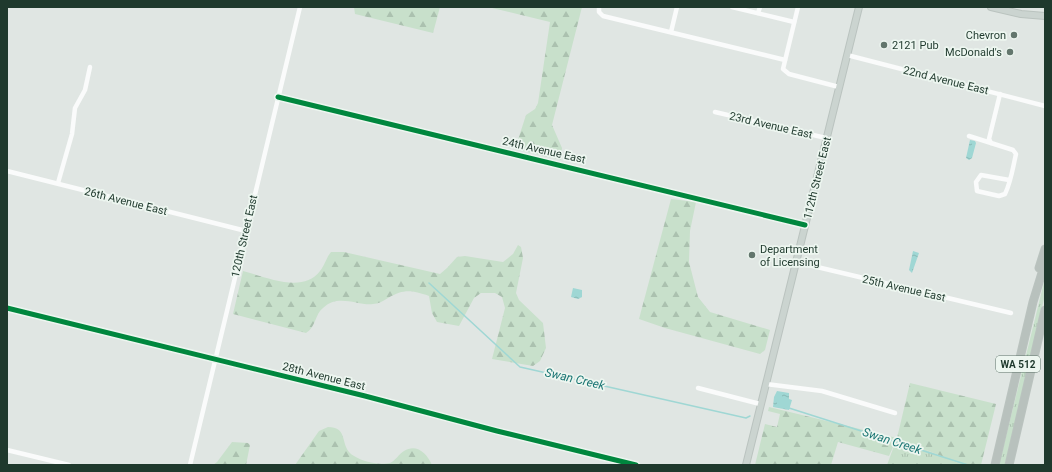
<svg xmlns="http://www.w3.org/2000/svg" width="1052" height="472" font-family="Roboto,sans-serif">
	<style>
		.grass { fill: url(#grass-tufts) }
		.forest { fill: url(#forest-firs) }
		.water { fill: url(#water-ripples) }
		.lines { fill: none; stroke-linecap: round; stroke-linejoin: round }
		.stream { stroke: #9fd7d4; stroke-width: 1.5 }
		.major-casing { stroke: #bac3bf; stroke-width: 8 }
		.highway-casing { stroke: #bac3bf; stroke-width: 9 }
		.minor { stroke: #fafbfb; stroke-width: 4.5 }
		.major { stroke: #cbd4d0; stroke-width: 6 }
		.highway { stroke: #b8c1bd; stroke-width: 7 }
		.cycleway-casing { stroke: #edf6f0; stroke-width: 8 }
		.cycleway { stroke: #00873e; stroke-width: 5 }
		.poi-dot { fill: #63766d; stroke: #edf6f0; stroke-width: 1.5 }
		.labels { text-anchor: middle; stroke-width: 3.5; stroke-linejoin: round; paint-order: stroke }
		.shield { fill: #edf6f0; stroke: #5d7268; stroke-width: 1 }
		.shield-label { font-size: 10px; font-weight: bold; fill: #1f392d }
		.poi-label { font-size: 11px; fill: #1f392d; stroke: #edf6f0; text-anchor: end }
		.street-label { font-size: 11px; fill: #1f392d; stroke: #edf6f0 }
		.water-label { font-size: 12px; font-style: italic; fill: #197573; stroke: #edf6f0 }
	</style>
	<defs>
		<pattern id="grass-tufts" width="24" height="20" patternUnits="userSpaceOnUse"><rect width="24" height="20" fill="#c8e0cb"/><path d="M3 7l-1-3M5 7V3M7 7l1-3M15 17l-1-3M17 17v-4M19 17l1-3" fill="none" stroke="#abc1af"/></pattern>
		<pattern id="forest-firs" width="22" height="20" patternUnits="userSpaceOnUse"><rect width="22" height="20" fill="#c8e0cb"/><path d="M5 1l3.5 6h-7zM16 11l3.5 6h-7z" fill="#abc1af"/></pattern>
		<pattern id="water-ripples" width="26" height="14" patternUnits="userSpaceOnUse"><rect width="26" height="14" fill="#9fd7d4"/><path d="M2 4q2-2 4 0t4 0M15 11q2-2 4 0t4 0" fill="none" stroke="#88b9b6"/></pattern>
	</defs>
	<rect width="100%" height="100%" fill="#e0e6e3"/>
	<g class="grass">
		<polygon points="1045,278 1045,295 1005,465 999,465"/>
		<polygon points="897,438 963,465 887,465"/>
	</g>
	<g class="forest">
		<polygon points="354,7 440,7 433,33 355,14"/>
		<polygon points="488,7 582,7 552,125 562,148 561,160 515,149 526,115 535,109 538,103 550,22"/>
		<polygon points="671,199 696,202 690,231 689,262 698,297 710,312 770,330 765,350 760,354 665,328 639,319"/>
		<path d="M518,245L521,247L523,258L516,293L519,300L543,323L546,348L540,361L533,366L492,359L505,308L502,297L495,293H481L474,298L459,326L437,322L432,313L429,296C411,290 404,289 388,298C383,301 378,304 373,304C358,306 338,293 323,308C315,314 316,327 306,333L233,314L243,271C266,277 303,294 320,271C325,265 326,258 331,252H344L440,274L447,268L457,257L465,256L503,262L513,254Z"/>
		<polygon points="910,383 996,404 981,465 963,465 897,438 889,456 838,442 831,465 755,465 765,424 777,427 780,414 768,411 769,407 897,438"/>
		<path d="M328,427C347,427 341,442 349,452C354,458 367,462 374,463C378,464 386,464 390,463C395,461 399,454 404,451C416,443 427,453 432,465H295L319,431Z"/>
		<polygon points="232,442 248,443 250,445 246,465 213,465 217,462"/>
	</g>
	<g class="water">
		<polygon points="970,140 975,141 976,143 972,158 969,160 966,158"/>
		<polygon points="913,251 919,253 912,273 909,270"/>
		<polygon points="573,288 582,290 582,297 578,299 571,297"/>
		<polygon points="777,391 789,393 789,399 792,400 789,410 773,407 774,397"/>
	</g>
	<g class="lines">
		<g class="stream">
			<polyline points="429,283 520,367 746,418 750,416"/>
			<polyline points="789,408 968,465"/>
		</g>
		<g class="major-casing">
			<g id="major">
				<polyline points="991,7 1021,14 1045,16"/>
				<polyline points="746,465 859,7"/>
			</g>
		</g>
		<g class="highway-casing">
			<g id="highway">
				<polyline points="1039,268 1045,249"/>
				<polyline points="995,465 1033,302 1045,263"/>
				<polyline points="1009,465 1045,310"/>
			</g>
		</g>
		<g class="minor">
			<polyline points="599,7 599,12 603,16 785,60"/>
			<polyline points="732,7 794,22"/>
			<polyline points="798,7 783,69 789,74 839,87"/>
			<polyline points="758,13 760,7"/>
			<polyline points="671,32 677,7"/>
			<polyline points="847,55 1045,106"/>
			<polyline points="278,97 805,225"/>
			<polyline points="715,112 826,138"/>
			<path d="M969,136L1013,150L1016,154C1013,167 1011,182 1005,194L999,196L977,191L976,182L981,175L1009,180"/>
			<polyline points="991,143 989,139 1000,94"/>
			<polyline points="7,171 246,231"/>
			<polyline points="58,183 72,134 75,108 85,90 90,67"/>
			<polyline points="796,262 1011,313"/>
			<polyline points="7,308 365,396 497,431 636,465"/>
			<polyline points="766,384 822,391 895,413"/>
			<polyline points="698,388 760,404"/>
			<polyline points="7,450 69,465"/>
			<polyline points="190,465 300,7"/>
		</g>
		<use href="#major" class="major"/>
		<use href="#highway" class="highway"/>
		<g class="cycleway-casing">
			<g id="cycleway">
				<polyline points="278,97 805,225"/>
				<polyline points="7,308 365,396 497,431 636,465"/>
			</g>
		</g>
		<use href="#cycleway" class="cycleway"/>
	</g>
	<g class="poi-dot">
		<circle cx="1014" cy="35" r="4"/>
		<circle cx="884" cy="45" r="4"/>
		<circle cx="1010" cy="52" r="4"/>
		<circle cx="752" cy="255" r="4"/>
	</g>
	<g class="labels">
		<rect class="shield" x="996" y="356" width="44" height="16" rx="3"/>
		<g class="shield-label">
			<text x="1018" y="368">WA 512</text>
		</g>
		<g class="poi-label">
			<text x="1006" y="39">Chevron</text>
			<text x="892" y="49" text-anchor="start">2121 Pub</text>
			<text x="1002" y="56">McDonald's</text>
			<text x="760" y="253" text-anchor="start">Department<tspan x="760" dy="13">of Licensing</tspan></text>
		</g>
		<g class="street-label">
			<text transform="translate(946 80) rotate(14)" y="4">22nd Avenue East</text>
			<text transform="translate(771 125) rotate(13)" y="4">23rd Avenue East</text>
			<text transform="translate(544 150) rotate(13)" y="4">24th Avenue East</text>
			<text transform="translate(817 178) rotate(-76)" y="4">112th Street East</text>
			<text transform="translate(126 201) rotate(14)" y="4">26th Avenue East</text>
			<text transform="translate(244 236) rotate(-77)" y="4">120th Street East</text>
			<text transform="translate(904 288) rotate(13)" y="4">25th Avenue East</text>
			<text transform="translate(324 376) rotate(14)" y="4">28th Avenue East</text>
		</g>
		<g class="water-label">
			<text transform="translate(575 379) rotate(13)" y="4">Swan Creek</text>
			<text transform="translate(892 441) rotate(18)" y="4">Swan Creek</text>
		</g>
	</g>
	<rect width="1052" height="472" fill="none" stroke="#1f392d" stroke-width="16"/>
</svg>
